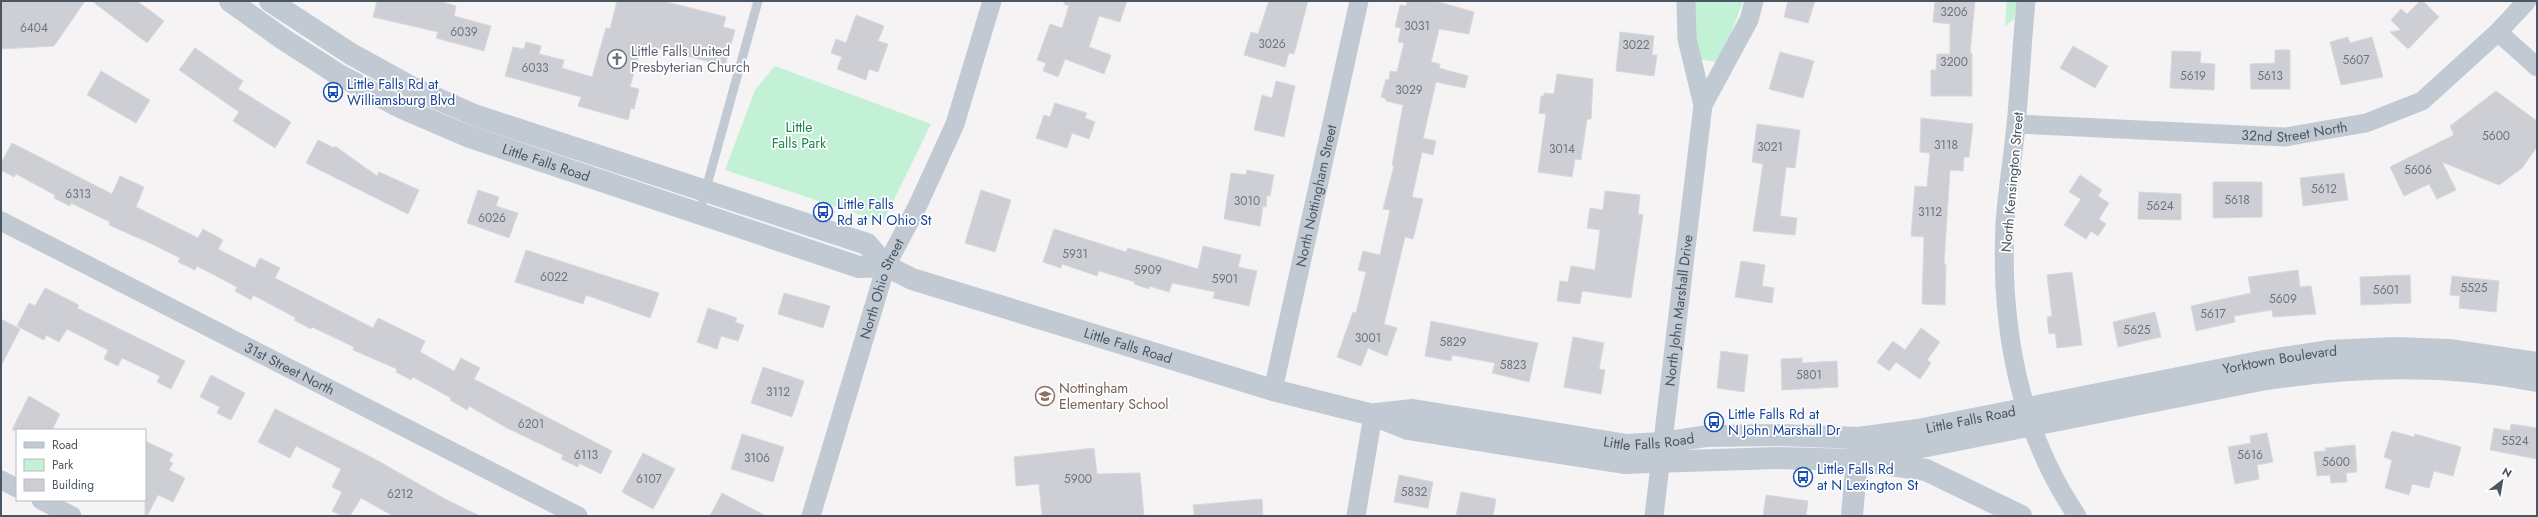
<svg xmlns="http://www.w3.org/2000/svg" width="2538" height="517" font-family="Jost,sans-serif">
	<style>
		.green { fill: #c3f1d5 }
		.building { fill: #cdcfd5; stroke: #d7d9de }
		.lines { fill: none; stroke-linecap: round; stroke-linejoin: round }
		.service { stroke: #c1cad2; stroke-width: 9 }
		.minor { stroke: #c1cad2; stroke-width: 19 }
		.tertiary { stroke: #c1cad2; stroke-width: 22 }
		.labels { text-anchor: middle; stroke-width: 3.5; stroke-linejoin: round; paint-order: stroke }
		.number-label { font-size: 12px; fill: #6b747e }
		.worship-label { font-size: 14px; fill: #5b616d; stroke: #fff; text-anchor: start }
		.transit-label { font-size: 14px; fill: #164399; stroke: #fff; text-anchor: start }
		.park-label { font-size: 14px; fill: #17864f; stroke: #fff }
		.street-label { font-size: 14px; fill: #4a5661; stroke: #fff }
		.education-label { font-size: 14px; fill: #785e54; stroke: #fff; text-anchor: start }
	</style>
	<rect width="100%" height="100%" fill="#f5f3f3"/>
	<g class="green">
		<polygon points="1693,1 1743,1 1726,48 1718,62 1698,59"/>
		<polygon points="2007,1 2017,1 2014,19 2005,26"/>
		<polygon points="775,66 931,124 884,220 864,216 725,170 755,90"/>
	</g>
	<g class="building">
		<polygon points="1,1 85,1 54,46 1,49"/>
		<polygon points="92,1 137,1 164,21 147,43"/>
		<polygon points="377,1 439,1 456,6 454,16 491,26 484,51 436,38 438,32 373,17"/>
		<polygon points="617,1 663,1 726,17 723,27 735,30 725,66 653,47 651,55 640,52 630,87 639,89 634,109 631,108 628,120 578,106 581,97 505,76 513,47 524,49 526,42 541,46 539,54 564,60 562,68 592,77 606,28 610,29"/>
		<polygon points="1064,1 1127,1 1120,22 1099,16 1089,47 1111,55 1104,74 1065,59 1058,77 1043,71 1046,63 1037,60 1050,24 1062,28 1069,6 1064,4"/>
		<polygon points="1269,1 1308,1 1294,54 1289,53 1285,67 1244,55 1251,32 1258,34"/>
		<polygon points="1407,1 1435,1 1474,12 1469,34 1439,29 1431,62 1440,64 1439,68 1468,76 1465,88 1436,82 1423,138 1436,141 1433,155 1422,152 1412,197 1423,199 1413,239 1405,237 1384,324 1397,328 1387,356 1368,348 1361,366 1337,357 1353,312 1356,313 1366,272 1358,270 1363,251 1380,255 1390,210 1383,209 1394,166 1392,165 1403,105 1386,101 1386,99 1381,97 1386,79 1389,80 1390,71 1397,72 1404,43 1398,42 1401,28 1395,27 1400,5 1406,6"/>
		<polygon points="1788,1 1815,1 1808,23 1784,17"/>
		<polygon points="1935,1 1975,1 1970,53 1972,53 1972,96 1931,96 1931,70 1936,70 1937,54 1950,54 1950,24 1933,22"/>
		<polygon points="2420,1 2423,1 2439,17 2408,49 2390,32 2401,30 2391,20 2401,9 2407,14"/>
		<polygon points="856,15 884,26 878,41 888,44 878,72 869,69 866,80 837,69 842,57 831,53 836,39 846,43"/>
		<polygon points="1620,32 1654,36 1652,55 1657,55 1654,76 1616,71"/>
		<polygon points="2348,37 2350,43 2372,37 2383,77 2341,85 2330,42"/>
		<polygon points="2073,46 2108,66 2095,88 2060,68"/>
		<polygon points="195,48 243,81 238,89 291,122 275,148 233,121 239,112 179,70"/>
		<polygon points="2275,50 2290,50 2290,89 2251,89 2250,64 2275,63"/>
		<polygon points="2172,51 2201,52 2200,63 2215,64 2214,90 2170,88"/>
		<polygon points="1780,52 1814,61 1803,98 1769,89"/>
		<polygon points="101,71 150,100 136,123 87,95"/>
		<polygon points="1557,74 1593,79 1591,119 1587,119 1581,160 1575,159 1572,177 1538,172 1546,114 1539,113 1541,96 1544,96 1544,93 1554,94"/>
		<polygon points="1276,81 1295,86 1284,137 1254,130 1262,95 1272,98"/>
		<polygon points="2496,91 2537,121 2537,147 2522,168 2499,185 2442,162 2456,190 2437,199 2429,184 2404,196 2390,167 2454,135 2450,126"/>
		<polygon points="1055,103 1087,113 1085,118 1095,122 1089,139 1072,133 1067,148 1036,138 1044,115 1050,117"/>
		<polygon points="1921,118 1973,124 1969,157 1964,157 1963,171 1950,170 1944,264 1946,264 1945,305 1922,304 1924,237 1911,236 1915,186 1927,187 1930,153 1920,152"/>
		<polygon points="1757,124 1800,130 1795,168 1786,167 1780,216 1797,218 1795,235 1753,231 1763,164 1752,162"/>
		<polygon points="318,140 334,148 335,146 377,176 379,172 419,190 408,214 306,163"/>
		<polygon points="12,143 112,194 120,176 144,187 136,207 198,238 203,229 223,240 218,249 255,268 260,258 280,268 275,278 373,328 378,318 425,341 420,352 454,371 461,358 480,368 474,379 612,451 601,474 579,463 578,467 561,459 563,455 507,428 469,406 467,410 450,400 451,398 413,377 411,380 396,372 397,369 353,350 354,347 312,327 311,329 294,320 296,318 253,295 251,300 235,291 237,287 197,266 195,270 178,262 180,258 152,244 109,225 110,222 71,203 70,206 54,198 55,195 16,174 14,177 1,170 1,163"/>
		<polygon points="1247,170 1274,175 1270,196 1267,195 1266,207 1263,206 1260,226 1224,219 1231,173 1246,175"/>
		<polygon points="2344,173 2348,200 2303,206 2300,178"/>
		<polygon points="2080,175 2102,190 2098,196 2109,203 2099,219 2106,224 2098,236 2091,231 2086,239 2064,225 2081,199 2069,192"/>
		<polygon points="2213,182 2262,182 2262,217 2213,218"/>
		<polygon points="478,190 499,197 496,206 518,213 509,238 467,223"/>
		<polygon points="981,190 1011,200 995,252 965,243"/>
		<polygon points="1605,191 1640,195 1638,214 1643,215 1631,298 1582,291 1580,304 1557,301 1560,281 1568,282 1571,266 1595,270 1600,230 1587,228 1590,208 1603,210"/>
		<polygon points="2139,192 2181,194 2181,220 2138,219"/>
		<polygon points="1054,229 1126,252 1128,248 1198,269 1203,246 1241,255 1238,267 1257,271 1249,306 1213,298 1215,292 1172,283 1169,292 1149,286 1149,289 1134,284 1135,282 1099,271 1097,276 1062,264 1061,268 1043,262"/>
		<polygon points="526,250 659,293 650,318 586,295 583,304 515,282"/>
		<polygon points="1741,261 1765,265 1762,286 1774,288 1772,303 1735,297"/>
		<polygon points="2298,270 2300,287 2311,286 2316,314 2273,317 2272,310 2234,316 2235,322 2196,331 2191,306 2251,293 2248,277"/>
		<polygon points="2072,272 2082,345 2057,348 2055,333 2049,334 2047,317 2052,316 2047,275"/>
		<polygon points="2410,275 2411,303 2361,305 2360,277"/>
		<polygon points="2452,276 2499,281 2496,312 2459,308 2460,296 2450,295"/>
		<polygon points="45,288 79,305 77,308 185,361 171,389 157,382 160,376 122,358 118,366 104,359 108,350 67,329 59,342 46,335 44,340 17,326 29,303 35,306"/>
		<polygon points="784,293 830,306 823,328 778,314"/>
		<polygon points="708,308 737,318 735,322 744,325 738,341 721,336 717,349 697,342"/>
		<polygon points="2155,312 2161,337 2118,347 2113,322"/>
		<polygon points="1,319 20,329 1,366"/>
		<polygon points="1431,321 1538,343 1529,382 1492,373 1495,363 1452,355 1451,361 1425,356"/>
		<polygon points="1921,328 1940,342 1927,360 1931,363 1920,379 1896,362 1889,371 1877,362 1893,341 1905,350"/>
		<polygon points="1573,337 1604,343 1599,369 1605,370 1601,394 1564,387"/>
		<polygon points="1721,351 1748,355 1744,392 1717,388"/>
		<polygon points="1802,358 1802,363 1837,361 1838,387 1782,390 1781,359"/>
		<polygon points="763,367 804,381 792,417 751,403"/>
		<polygon points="211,375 245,393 231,420 217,413 220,407 200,397"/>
		<polygon points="29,396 60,414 52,430 12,430"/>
		<polygon points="275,409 373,458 445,499 480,516 393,516 361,498 350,516 342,516 332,511 342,492 332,487 341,469 296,446 290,458 258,442"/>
		<polygon points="2511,424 2537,428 2537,459 2490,450 2494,428 2510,431"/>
		<polygon points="2392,431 2414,437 2415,434 2461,447 2453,476 2434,471 2429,488 2412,484 2409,495 2385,488 2392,460 2384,457"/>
		<polygon points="2267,433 2273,462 2257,465 2259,479 2235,484 2228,447 2251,443 2250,436"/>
		<polygon points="742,434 784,447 773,482 731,469"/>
		<polygon points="145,441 173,454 169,461 173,463 169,470 185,478 173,502 158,495 147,516 145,516"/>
		<polygon points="2355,445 2357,472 2346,473 2347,482 2331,483 2330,475 2317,476 2314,452 2326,451 2325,448"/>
		<polygon points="1094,448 1097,474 1140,473 1144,516 1042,516 1039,484 1016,486 1014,457"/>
		<polygon points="643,453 675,469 653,509 622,492"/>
		<polygon points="1399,475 1433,482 1428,508 1394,502"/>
		<polygon points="1461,492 1496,499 1493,516 1456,516"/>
		<polygon points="722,493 766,516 710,516"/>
		<polygon points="1766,495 1808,501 1806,516 1763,516"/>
		<polygon points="1262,499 1263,516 1194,516 1193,505"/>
	</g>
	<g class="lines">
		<polyline class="service" points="699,214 758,1"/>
		<g class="minor">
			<path d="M2026,1C2022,42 2020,84 2016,125C2013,158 2007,191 2005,224C2000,326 2019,431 2077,516"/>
			<polyline points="2498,32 2537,67"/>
			<polyline points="1703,105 1749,20 1754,1"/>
			<path id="s1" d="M2017,124L2285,137L2366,123L2422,101L2498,32L2527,1"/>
			<path id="s2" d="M1,221L578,516"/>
			<path id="s3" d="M1273,390L1359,1"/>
			<polyline points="1,480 17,488"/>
			<polyline points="41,500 72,516"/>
			<path id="s4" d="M811,516L886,266L918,205L955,124L992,1"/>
			<polyline points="1356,516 1373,415"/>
			<path id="s5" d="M1654,516L1703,105L1687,39L1686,1"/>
		</g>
		<g class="tertiary">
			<path id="s6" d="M230,1L283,39L339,75L402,108L467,136L859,267L886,266"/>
			<path id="s7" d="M270,1L351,54L411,87L474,115L867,244L886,266L912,279L1273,390L1373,415L1408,429L1624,463L1776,458L1856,460L2266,379C2358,366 2446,363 2537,381"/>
			<path id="s8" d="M1376,414L1413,410L1627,445L1661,443L1707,436L1780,435L1858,438L1918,430L2264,361L2328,351L2395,348L2449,350L2537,363"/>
			<polyline points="1877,463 1926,470 2021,516"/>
			<polyline points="1852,516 1858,445"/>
		</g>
	</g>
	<defs>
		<g id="church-ring" transform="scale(1)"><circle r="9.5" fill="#fff" stroke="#6b7280" stroke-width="1.5"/><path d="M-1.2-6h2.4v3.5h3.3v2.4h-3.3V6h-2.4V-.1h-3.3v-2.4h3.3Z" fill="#6b7280"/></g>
		<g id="bus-ring" transform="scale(1)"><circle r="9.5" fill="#fff" stroke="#1a4fb4" stroke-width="1.5"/><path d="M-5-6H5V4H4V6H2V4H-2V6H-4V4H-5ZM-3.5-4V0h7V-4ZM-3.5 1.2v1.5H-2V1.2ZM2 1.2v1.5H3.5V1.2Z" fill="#1a4fb4"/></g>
		<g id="school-ring" transform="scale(1)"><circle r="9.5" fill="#fff" stroke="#8d6e63" stroke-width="1.5"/><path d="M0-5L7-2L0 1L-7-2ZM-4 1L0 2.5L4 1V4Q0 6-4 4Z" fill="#8d6e63"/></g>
	</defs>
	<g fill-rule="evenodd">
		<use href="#church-ring" x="617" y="59"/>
		<use href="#bus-ring" x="333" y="92"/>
		<use href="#bus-ring" x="823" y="212"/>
		<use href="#school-ring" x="1045" y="396"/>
		<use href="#bus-ring" x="1714" y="422"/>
		<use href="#bus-ring" x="1803" y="477"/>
	</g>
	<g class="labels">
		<g class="number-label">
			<text x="1954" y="16">3206</text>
			<text x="1417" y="30">3031</text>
			<text x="34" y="32">6404</text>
			<text x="464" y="36">6039</text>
			<text x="1272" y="48">3026</text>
			<text x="1636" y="49">3022</text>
			<text x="2356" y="64">5607</text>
			<text x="1954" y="66">3200</text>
			<text x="535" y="72">6033</text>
			<text x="2193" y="80">5619</text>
			<text x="2270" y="80">5613</text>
			<text x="1409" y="94">3029</text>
			<text x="2496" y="140">5600</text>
			<text x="1946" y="149">3118</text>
			<text x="1770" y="151">3021</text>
			<text x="1562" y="153">3014</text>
			<text x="2418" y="174">5606</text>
			<text x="2324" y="193">5612</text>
			<text x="78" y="198">6313</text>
			<text x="2237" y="204">5618</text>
			<text x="1247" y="205">3010</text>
			<text x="2160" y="210">5624</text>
			<text x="1930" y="216">3112</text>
			<text x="492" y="222">6026</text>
			<text x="1075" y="258">5931</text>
			<text x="1148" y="274">5909</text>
			<text x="554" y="281">6022</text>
			<text x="1225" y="283">5901</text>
			<text x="2474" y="292">5525</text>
			<text x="2386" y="294">5601</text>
			<text x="2283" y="303">5609</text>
			<text x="2213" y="318">5617</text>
			<text x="2137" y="334">5625</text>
			<text x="1368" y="342">3001</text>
			<text x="1453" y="346">5829</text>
			<text x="1513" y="369">5823</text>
			<text x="1809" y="379">5801</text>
			<text x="778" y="396">3112</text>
			<text x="531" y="428">6201</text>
			<text x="2515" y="445">5524</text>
			<text x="586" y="459">6113</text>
			<text x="2250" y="459">5616</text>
			<text x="757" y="462">3106</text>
			<text x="2336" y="466">5600</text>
			<text x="649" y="483">6107</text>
			<text x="1078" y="483">5900</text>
			<text x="1414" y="496">5832</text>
			<text x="400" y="498">6212</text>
		</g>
		<g class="worship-label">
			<text x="631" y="56">Little Falls United<tspan x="631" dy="16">Presbyterian Church</tspan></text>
		</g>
		<g class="transit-label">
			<text x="347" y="89">Little Falls Rd at<tspan x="347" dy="16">Williamsburg Blvd</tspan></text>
			<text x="837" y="209">Little Falls<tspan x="837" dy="16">Rd at N Ohio St</tspan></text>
			<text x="1728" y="419">Little Falls Rd at<tspan x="1728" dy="16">N John Marshall Dr</tspan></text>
			<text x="1817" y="474">Little Falls Rd<tspan x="1817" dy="16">at N Lexington St</tspan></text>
		</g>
		<g class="park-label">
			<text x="799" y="132">Little<tspan x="799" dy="16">Falls Park</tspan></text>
		</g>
		<g class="street-label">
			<text dy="5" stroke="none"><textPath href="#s1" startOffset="278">32nd Street North</textPath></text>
			<text dy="5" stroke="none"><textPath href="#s6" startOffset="357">Little Falls Road</textPath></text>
			<text transform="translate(2012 182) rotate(-85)" y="5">North Kensington Street</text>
			<text dy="5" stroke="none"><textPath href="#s3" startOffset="199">North Nottingham Street</textPath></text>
			<text dy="5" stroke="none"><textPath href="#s4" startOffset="238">North Ohio Street</textPath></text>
			<text dy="5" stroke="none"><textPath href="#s5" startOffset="207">North John Marshall Drive</textPath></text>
			<text dy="5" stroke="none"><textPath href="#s7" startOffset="932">Little Falls Road</textPath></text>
			<text dy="5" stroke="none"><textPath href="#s8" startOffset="915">Yorktown Boulevard</textPath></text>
			<text dy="5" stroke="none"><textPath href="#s2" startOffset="324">31st Street North</textPath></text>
			<text dy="5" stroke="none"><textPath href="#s8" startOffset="600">Little Falls Road</textPath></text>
			<text dy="5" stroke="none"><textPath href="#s8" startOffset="276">Little Falls Road</textPath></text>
		</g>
		<g class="education-label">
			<text x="1059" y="393">Nottingham<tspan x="1059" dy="16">Elementary School</tspan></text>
		</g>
	</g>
	<rect width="2538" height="517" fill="none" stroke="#4a5661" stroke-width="4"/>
	<rect x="16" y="429" width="130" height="72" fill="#ffffff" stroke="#b7bbc0"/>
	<rect x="24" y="442" width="20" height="6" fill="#c1cad2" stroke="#b7bbc0"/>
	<text x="52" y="449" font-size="12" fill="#4a5661">Road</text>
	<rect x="24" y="459" width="20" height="12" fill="#c3f1d5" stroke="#b7bbc0"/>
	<text x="52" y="469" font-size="12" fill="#4a5661">Park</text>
	<rect x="24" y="479" width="20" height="12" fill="#cdcfd5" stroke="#b7bbc0"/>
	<text x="52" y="489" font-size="12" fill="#4a5661">Building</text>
	<g transform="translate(2502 481) rotate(31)" stroke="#ffffff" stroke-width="3" paint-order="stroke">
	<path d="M0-3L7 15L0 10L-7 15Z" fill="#4a5661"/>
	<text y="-6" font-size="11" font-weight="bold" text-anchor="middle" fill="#4a5661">N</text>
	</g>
</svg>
